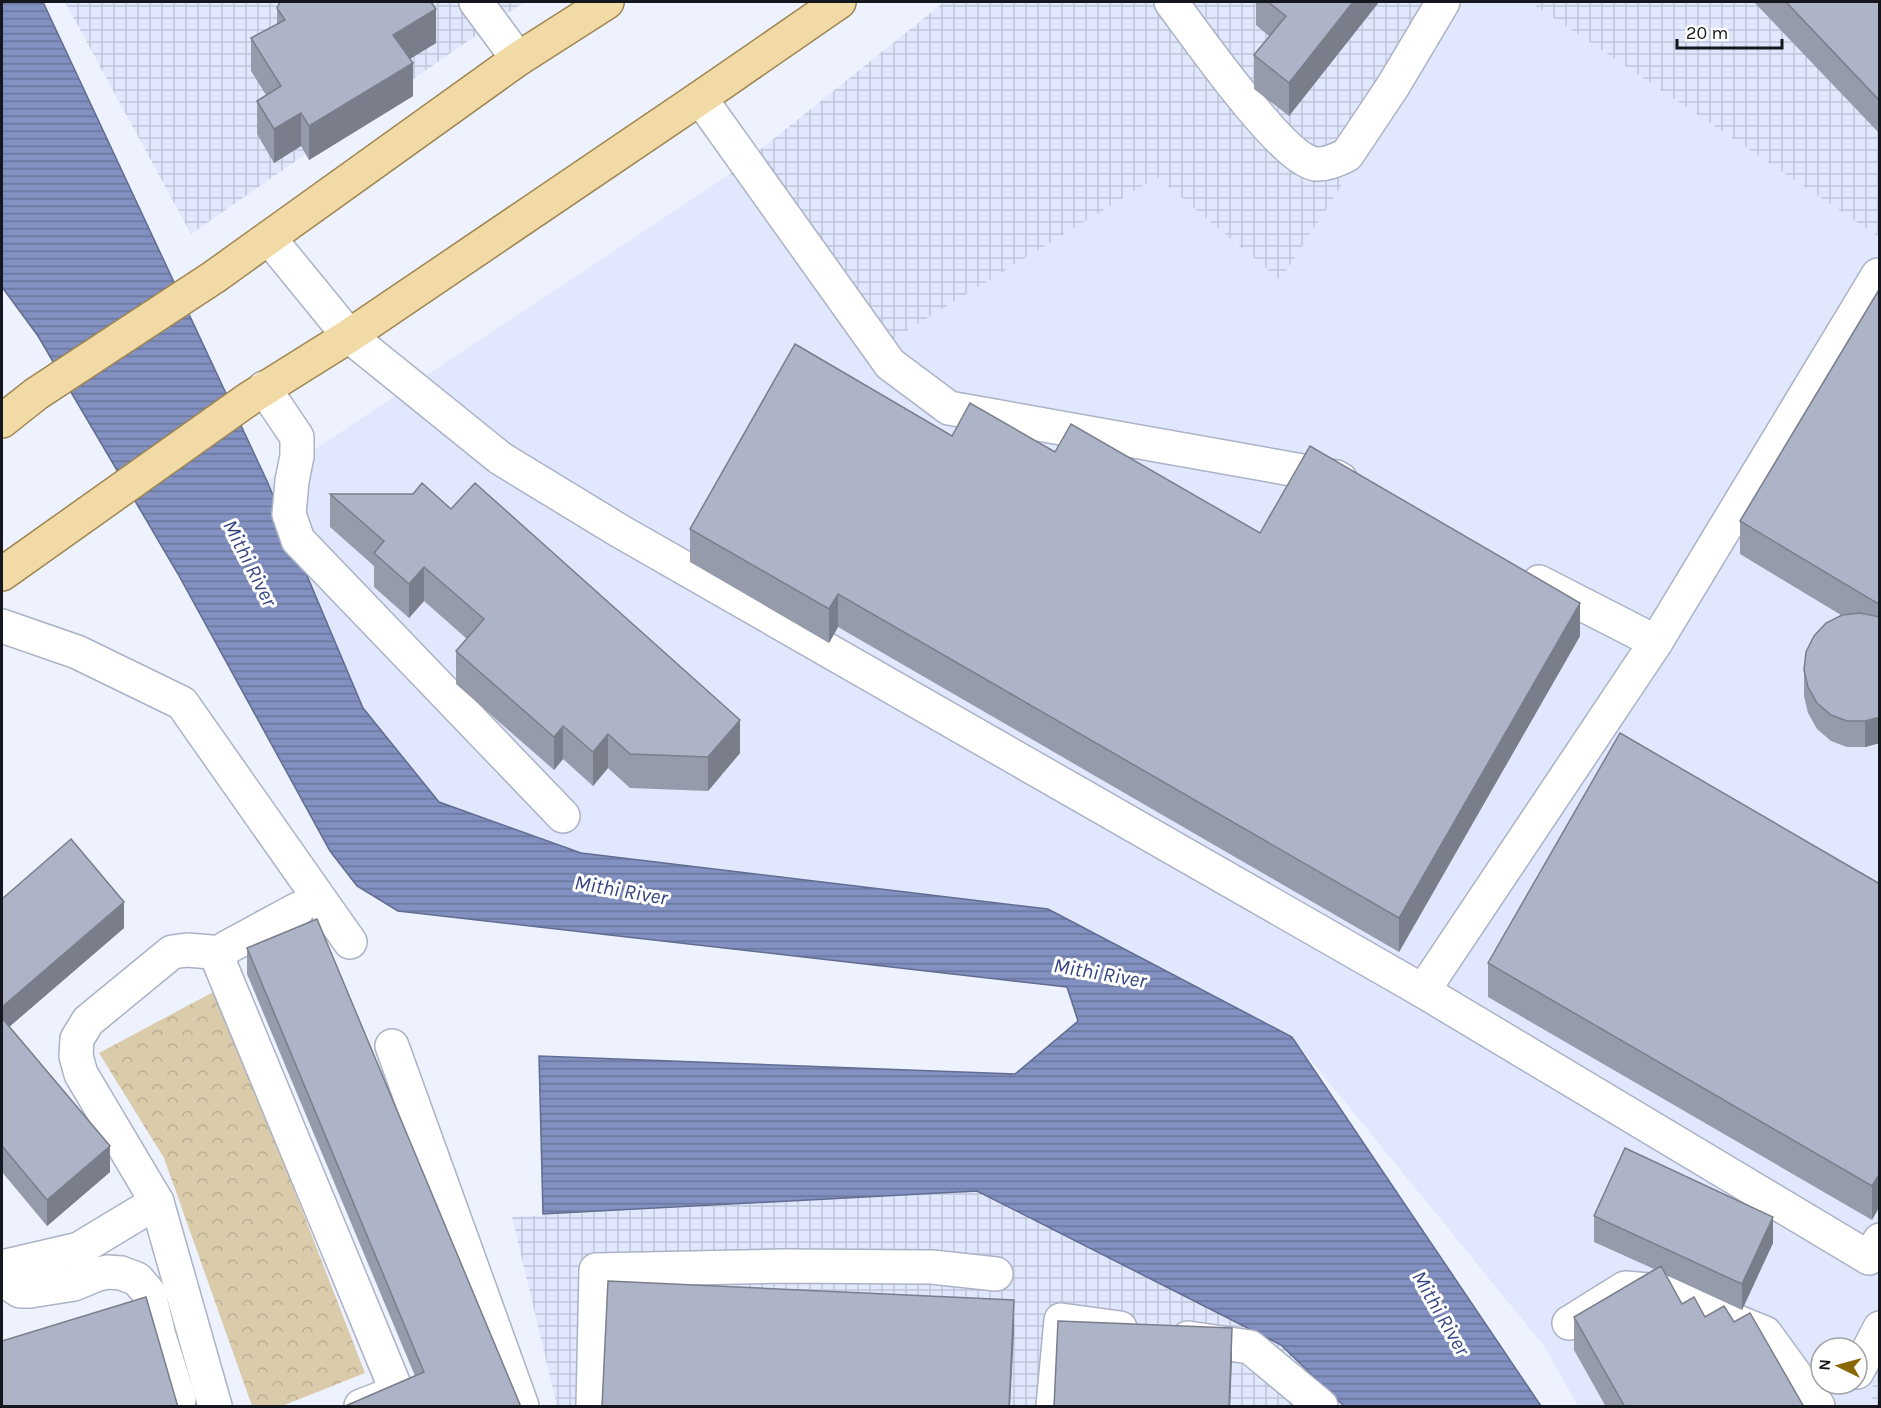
<svg xmlns="http://www.w3.org/2000/svg" width="1881" height="1408" font-family="Karla,sans-serif">
	<style>
		.built { fill: #e1e8fe; fill-rule: evenodd }
		.industrial { fill: url(#industrial-grid) }
		.forest { fill: url(#forest-crowns) }
		.water { fill: url(#water-rules); stroke: #616c90; stroke-width: 1.5 }
		.lines { fill: none; stroke-linecap: round; stroke-linejoin: round }
		.minor-casing { stroke: #acb2c5; stroke-width: 36 }
		.major-casing { stroke: #9f8650; stroke-width: 36 }
		.minor { stroke: #fff; stroke-width: 33 }
		.major { stroke: #f2daa6; stroke-width: 33 }
		.wall { fill: #969bab }
		.shaded-wall { fill: #7a7e8b }
		.building { fill: #aeb4c7; stroke: #7a7e8b; stroke-width: 1.5 }
		.labels { text-anchor: middle; stroke-width: 6; stroke-linejoin: round; paint-order: stroke }
		.water-label { font-size: 21px; font-style: italic; fill: #344480; stroke: #fff }
	</style>
	<defs>
		<pattern id="industrial-grid" width="8" height="8" patternUnits="userSpaceOnUse" patternTransform="scale(1.5)"><rect width="8" height="8" fill="#e1e8fe"/><path d="M0 4h8M4 0v8" fill="none" stroke="#c0c6d9"/></pattern>
		<pattern id="forest-crowns" width="20" height="18" patternUnits="userSpaceOnUse" patternTransform="scale(1.5)"><rect width="20" height="18" fill="#dacbab"/><path d="M2 6a3 3 0 1 1 6 0M12 15a3 3 0 1 1 6 0" fill="none" stroke="#baae93"/></pattern>
		<pattern id="water-rules" width="6" height="5" patternUnits="userSpaceOnUse" patternTransform="scale(1.5)"><rect width="6" height="5" fill="#8291c1"/><path d="M0 2.5h6" fill="none" stroke="#69759c"/></pattern>
	</defs>
	<rect width="100%" height="100%" fill="#edf2fe"/>
	<path class="built" d="M1461,2H1530L1879,237L1880,1327L1871,1406H1578L1544,1346L1292,1037L1048,909L581,853L439,802L363,708L267,481L730,174L885,344L1157,176L1280,279ZM1821,1348H1857V1384H1821Z"/>
	<g class="industrial">
		<polygon points="65,2 524,2 191,234"/>
		<polygon points="944,2 1461,2 1280,280 1157,177 885,344 730,174"/>
		<polygon points="1530,2 1879,2 1879,237"/>
		<polygon points="977,1191 1281,1345 1344,1406 557,1406 512,1217"/>
		<polygon points="1879,1327 1879,1406 1871,1406"/>
	</g>
	<polygon class="forest" points="217,990 365,1373 282,1406 252,1406 164,1158 99,1053"/>
	<polygon class="water" points="2,2 43,2 267,481 363,708 439,802 581,853 1048,909 1292,1037 1541,1406 1344,1406 1281,1345 977,1191 543,1214 539,1056 1015,1074 1078,1021 1067,987 398,911 357,886 330,851 178,574 38,336 2,287"/>
	<g class="lines">
		<g class="minor-casing">
			<g id="minor">
				<polyline points="476,2 518,59"/>
				<path d="M1171,2C1194,32 1282,160 1316,164C1327,165 1338,159 1347,155L1393,86L1443,2"/>
				<polyline points="700,98 890,364 949,408 1336,477 1341,480"/>
				<polyline points="269,238 349,336 500,458 618,530 1423,991 1869,1258 1880,1240"/>
				<polyline points="264,388 297,437 297,456 292,481 289,514 298,540 563,816"/>
				<polyline points="2,626 77,652 182,703 350,942"/>
				<polyline points="1656,642 1878,275 1880,276"/>
				<polyline points="298,909 226,948 218,959 393,1382 387,1396 361,1406"/>
				<polyline points="1423,991 1656,642 1539,582"/>
				<polyline points="392,1046 522,1406"/>
				<polyline points="157,1202 215,1406"/>
				<polyline points="2,1267 79,1249 157,1202 81,1074 76,1056 77,1039 88,1021 172,952 187,950 223,953"/>
				<polyline points="2,1273 11,1285 20,1291 30,1291 74,1284 98,1274 108,1272 121,1273 137,1279 149,1293 159,1336 179,1399"/>
				<polyline points="1569,1323 1625,1288 1661,1291 1765,1333 1818,1406"/>
				<polyline points="1188,1338 1250,1347 1321,1406"/>
				<polyline points="1857,1372 1880,1328"/>
				<polyline points="593,1406 596,1270 783,1266 932,1267 996,1274"/>
				<polyline points="1053,1406 1061,1320 1120,1328"/>
			</g>
		</g>
		<g class="major-casing">
			<g id="major">
				<polyline points="2,421 36,394 214,277 518,59 607,2"/>
				<polyline points="2,574 250,398 349,336 700,98 839,2"/>
			</g>
		</g>
		<use href="#minor" class="minor"/>
		<use href="#major" class="major"/>
	</g>
	<g class="wall">
		<polygon points="1256,2 1379,2 1289,116 1254,89 1254,55 1269,36 1256,25"/>
		<polygon points="1754,2 1880,2 1880,134"/>
		<polygon points="277,8 436,43 410,59 413,96 309,160 301,146 274,163 257,134 257,101 266,95 251,71 251,38 277,24"/>
		<polygon points="1880,288 1880,743 1865,747 1847,747 1831,741 1817,729 1808,713 1804,696 1804,670 1841,615 1740,554 1740,521"/>
		<polygon points="952,436 1055,452 1260,533 1580,636 1399,952 838,627 829,643 690,562 690,529"/>
		<polygon points="330,494 451,509 740,753 708,791 630,788 608,768 593,786 563,759 554,770 456,684 456,651 467,639 424,601 409,618 374,587 374,566 330,527"/>
		<polygon points="1880,884 1872,1220 1488,997 1488,963"/>
		<polygon points="2,899 124,928 9,1027 110,1172 47,1226 2,1172"/>
		<polygon points="247,948 521,1407 415,1376 247,974"/>
		<polygon points="1594,1216 1773,1243 1742,1310 1666,1275 1682,1304 1705,1317 1734,1322 1804,1407 1606,1407 1574,1350 1574,1317 1654,1269 1594,1242"/>
	</g>
	<g class="shaded-wall">
		<polygon points="1353,2 1379,2 1289,116 1289,83"/>
		<polygon points="436,9 436,43 393,69 393,35"/>
		<polygon points="413,63 413,96 309,160 309,126"/>
		<polygon points="301,113 301,146 274,163 274,129"/>
		<polygon points="424,567 424,601 409,618 409,584"/>
		<polygon points="838,594 838,627 829,643 829,609"/>
		<polygon points="1580,603 1580,636 1399,952 1399,918"/>
		<polygon points="1880,717 1880,743 1865,747 1865,721"/>
		<polygon points="740,720 740,753 708,791 708,757"/>
		<polygon points="563,726 563,759 554,770 554,737"/>
		<polygon points="608,734 608,768 593,786 593,752"/>
		<polygon points="124,902 124,928 2,1033 2,1007"/>
		<polygon points="110,1146 110,1172 47,1226 47,1200"/>
		<polygon points="1880,1173 1880,1206 1872,1220 1872,1186"/>
		<polygon points="1773,1217 1773,1243 1742,1310 1742,1284"/>
		<polygon points="1014,1300 1014,1334 1010,1407 1009,1407"/>
		<polygon points="1232,1328 1232,1362 1230,1407 1229,1407"/>
	</g>
	<g class="building">
		<polygon points="280,2 431,2 436,9 393,35 413,63 309,126 301,113 274,129 257,101 281,86 251,38 285,20 277,8"/>
		<polygon points="1268,2 1353,2 1289,83 1254,55 1286,16"/>
		<polygon points="1786,2 1880,2 1880,101"/>
		<polygon points="1880,288 1880,605 1740,521"/>
		<polygon points="795,344 952,436 970,403 1055,452 1071,424 1260,533 1310,446 1580,603 1399,918 838,594 829,609 690,529"/>
		<polygon points="422,483 451,509 475,483 740,720 708,757 630,754 608,734 593,752 563,726 554,737 456,651 484,619 424,567 409,584 374,553 384,541 330,494 413,494"/>
		<polygon points="1860,613 1880,617 1880,717 1865,721 1847,721 1831,715 1817,703 1808,687 1804,670 1806,652 1814,636 1826,623 1842,615"/>
		<polygon points="1620,733 1880,884 1880,1173 1872,1186 1488,963"/>
		<polygon points="71,839 124,902 2,1007 2,899"/>
		<polygon points="317,919 521,1407 343,1407 424,1372 247,948"/>
		<polygon points="2,1018 110,1146 47,1200 2,1146"/>
		<polygon points="1625,1148 1773,1217 1742,1284 1594,1216"/>
		<polygon points="1661,1266 1682,1304 1694,1297 1705,1317 1724,1306 1734,1322 1750,1313 1804,1407 1625,1407 1574,1317"/>
		<polygon points="608,1281 1014,1300 1009,1407 602,1407"/>
		<polygon points="146,1297 178,1407 2,1407 2,1341"/>
		<polygon points="1058,1321 1232,1328 1229,1407 1054,1407"/>
	</g>
	<g class="labels">
		<g class="water-label">
			<text transform="translate(250 563) rotate(63)" y="7">Mithi River</text>
			<text transform="translate(621 890) rotate(10)" y="7">Mithi River</text>
			<text transform="translate(1100 973) rotate(10)" y="7">Mithi River</text>
			<text transform="translate(1441 1313) rotate(60)" y="7">Mithi River</text>
		</g>
	</g>
	<rect width="1881" height="1408" fill="none" stroke="#15171e" stroke-width="6"/>
	<g transform="translate(1839 1366) rotate(275)"><circle r="28" fill="#ffffff" stroke="#a1a2a5" stroke-width="1.5"/>
	<path d="M0-4.5L10 22L0 15L-10 22Z" fill="#8a6705"/>
	<text y="-9" font-size="16" font-weight="bold" text-anchor="middle" fill="#15171e">N</text>
	</g>
	<path d="M1677 39v9h105v-9" fill="none" stroke="#15171e" stroke-width="3"/>
	<text x="1686" y="39" font-size="18" fill="#15171e" stroke="#ffffff" stroke-width="4.5" paint-order="stroke">20 m</text>
</svg>
